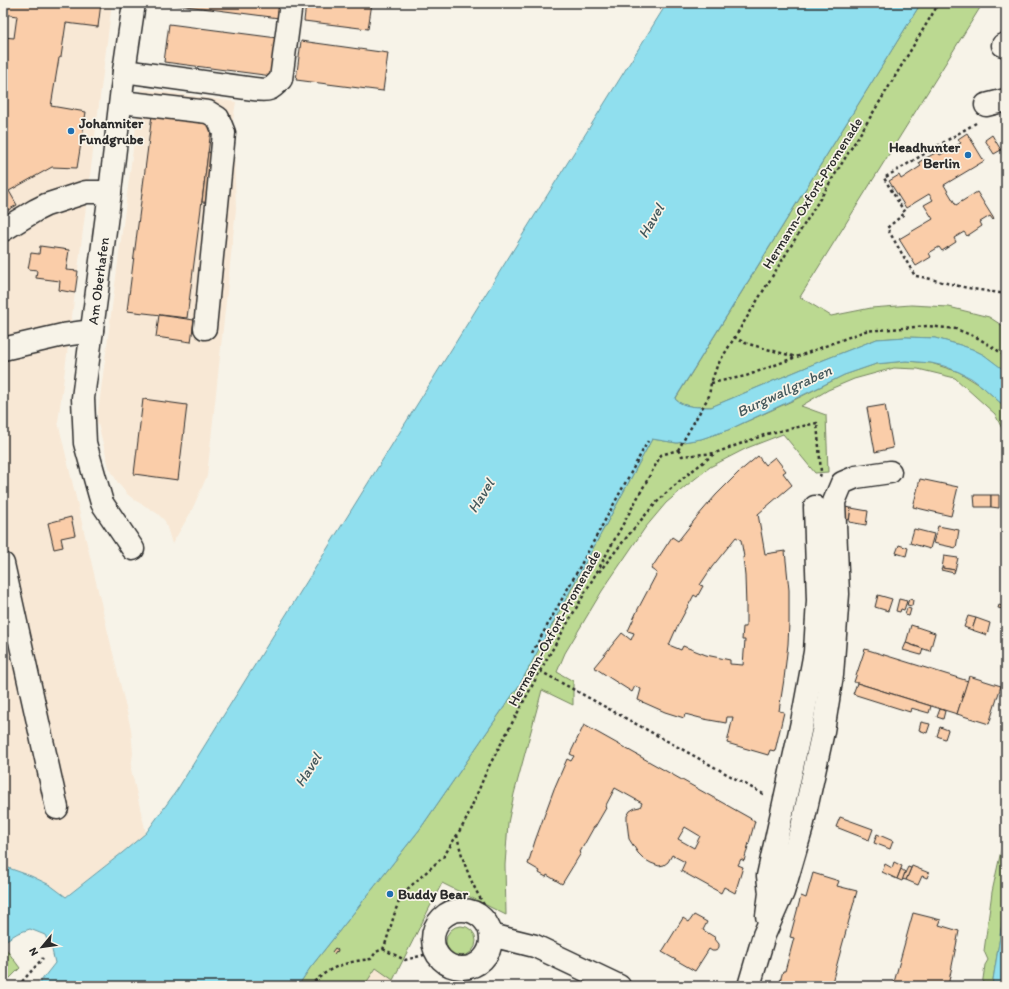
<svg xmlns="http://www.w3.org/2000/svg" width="1009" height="989" font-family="Itim,sans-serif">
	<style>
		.built { fill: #f8e8d5 }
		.green { fill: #bbd991; stroke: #73825e }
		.water { fill: #90dfee; stroke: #6897a0 }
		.building { fill: #facda9; stroke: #2b2b2b; fill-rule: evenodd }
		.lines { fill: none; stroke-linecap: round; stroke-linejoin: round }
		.minor-casing { stroke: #2b2b2b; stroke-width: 25 }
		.path { stroke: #2b2b2b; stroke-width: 2.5; stroke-dasharray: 3 3; stroke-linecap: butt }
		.minor { stroke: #f7f3e8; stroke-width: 22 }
		.poi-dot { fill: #1f6fb2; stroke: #f7f3e8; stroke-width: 1.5 }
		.labels { text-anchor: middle; stroke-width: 3.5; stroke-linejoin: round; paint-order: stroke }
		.poi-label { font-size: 14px; font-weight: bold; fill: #2b2b2b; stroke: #f7f3e8; text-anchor: start }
		.street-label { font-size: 14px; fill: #2b2b2b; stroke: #f7f3e8 }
		.water-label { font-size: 15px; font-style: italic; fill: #44585c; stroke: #f7f3e8 }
	</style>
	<rect width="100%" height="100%" fill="#f7f3e8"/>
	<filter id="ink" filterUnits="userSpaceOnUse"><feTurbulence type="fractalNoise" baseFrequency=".025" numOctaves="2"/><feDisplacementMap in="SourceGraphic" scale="8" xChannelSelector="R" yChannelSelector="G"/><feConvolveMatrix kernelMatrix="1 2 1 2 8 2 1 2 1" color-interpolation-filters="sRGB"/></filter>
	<g filter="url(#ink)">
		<g class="built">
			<polygon points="3,3 112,3 71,324 58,422 131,729 133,753 131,769 146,833 122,853 65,897 50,885 31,876 3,866"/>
			<polygon points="141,89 236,102 233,120 236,209 207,476 191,512 172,544 169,534 165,521 158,514 149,508 136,501 127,494 118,483 109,467 97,420"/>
			<polygon points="376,968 402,986 364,986"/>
		</g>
		<g class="green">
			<path d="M921,3H983L800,297L831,316L871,308L911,305L949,307L989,317L1006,328V372L984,355L972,349L960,345L935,338L906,337L877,339L821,361L711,407C700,407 683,408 675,399L676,398Z"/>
			<polygon points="906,361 931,363 959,372 983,387 1004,406 1006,410 1006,437 995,414 955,378 918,369 894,368 854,379 828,390 801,406 826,415 828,472 815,473 783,434 747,448 710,467 686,486 666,503 645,528 602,591 565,653 557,672 573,681 573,705 542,690 514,794 508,823 505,865 506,915 442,883 393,980 376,968 364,986 298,986 310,968 420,829 520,684 652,439 677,443 701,439 728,430 794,400 844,375 876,364"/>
			<polygon points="1006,828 1006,899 992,986 982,986 985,965 988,960 984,951 992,892"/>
			<circle cx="461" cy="941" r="15"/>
			<polygon points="3,945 20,968 3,985"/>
		</g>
		<g class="water">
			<path d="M667,3H921L675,399C683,408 700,407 711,407L821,361L877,339L906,337L935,338L960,345L972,349L984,355L1004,370L1006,372V410L1004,406L983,387L971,378L959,372L944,366L931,363L906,361L876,364L844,375L803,395L728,430L701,439L677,443L652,439L520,684L420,829L310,968L298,986H37L55,963L52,950L45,935L30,929L18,933L3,942V866L31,876L50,885L66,897L122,853L146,833L177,790Z"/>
			<polygon points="1006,899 1006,986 992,986"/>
		</g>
		<g class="building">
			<polygon points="3,3 101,3 98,27 66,23 61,57 59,58 51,106 86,112 77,168 52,167 9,191 17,205 3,213 3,37 14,38 17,16 3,14"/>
			<polygon points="171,3 281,3 279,18 171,4"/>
			<polygon points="306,3 372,3 368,29 304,21"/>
			<polygon points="169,24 277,38 272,76 164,62"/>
			<polygon points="301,41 388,53 383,91 296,80"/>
			<polygon points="152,115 212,122 187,318 127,311"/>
			<polygon points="967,133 984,161 944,185 956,205 977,192 994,219 993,220 990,216 980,222 982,226 967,236 964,232 954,238 956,242 942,251 939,247 929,253 931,257 916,266 899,239 933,219 924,205 933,200 929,194 906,208 889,181 899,175 901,179 921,166 919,162 937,152 940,155 961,143 958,139"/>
			<polygon points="992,135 1001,150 994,154 985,140"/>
			<polygon points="208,152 220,154 214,203 202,202"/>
			<polygon points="40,246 69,250 66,270 78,271 75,293 59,290 60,281 36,278 37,270 28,269 31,253 39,254"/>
			<polygon points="159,315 194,320 191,342 156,337"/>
			<polygon points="143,399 187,405 178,480 134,474"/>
			<polygon points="885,405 893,448 875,452 867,408"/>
			<path d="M758,456L765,465L775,457L786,471L783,473L792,485L758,514L765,554L785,551L789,590V623L788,644L784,679L779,711L784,712L775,751L770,750L768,755L727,743L733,717H727L726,723L704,719L685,714L684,718L665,712L638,700L641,689L635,686L632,692L610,678L594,667L622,633L631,640L634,633L628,631L638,609L657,573L651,569L672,537L678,541L697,517L716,495L739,472ZM736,537L741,540L744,557H743L745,576L746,607V627H743L742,640H745L743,665L730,664V660L706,655L683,646L681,650L669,645L677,627L694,595L697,597L703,586L700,585L712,567Z"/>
			<polygon points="920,479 958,487 951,516 913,507"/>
			<polygon points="974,495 991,495 991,507 975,507"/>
			<polygon points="991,495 999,495 999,508 991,507"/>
			<polygon points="844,507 851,508 849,520 842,519"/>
			<polygon points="851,508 868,511 866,525 849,522"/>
			<polygon points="71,517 75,535 61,538 63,547 54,549 48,523"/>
			<polygon points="938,526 959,530 956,548 933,543"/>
			<polygon points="914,529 934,534 930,549 910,543"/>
			<polygon points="899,545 908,548 906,556 896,553"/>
			<polygon points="944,556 958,558 955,570 942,568"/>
			<polygon points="942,568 955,570 954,573 941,570"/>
			<polygon points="878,595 892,599 888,611 875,607"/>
			<polygon points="899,599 907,601 904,610 901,609 900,612 896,611"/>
			<polygon points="909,599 913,600 912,606 907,605"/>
			<polygon points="999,605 1004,607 1003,609 998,608"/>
			<polygon points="907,608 911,609 909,616 905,615"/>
			<polygon points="968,616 976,618 972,630 964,627"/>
			<polygon points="976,618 990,623 987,635 972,630"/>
			<polygon points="911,625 935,633 930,651 906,643"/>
			<polygon points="906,643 923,649 921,655 903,650"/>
			<polygon points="865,649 968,681 957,714 854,682"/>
			<polygon points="969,676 1001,686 989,724 957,714"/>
			<polygon points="857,683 931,706 929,713 911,708 910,712 853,694"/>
			<polygon points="940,709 945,711 943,719 937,717"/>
			<polygon points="921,722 930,724 927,733 919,730"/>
			<path d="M584,725L755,821L744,861L741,859L738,865L743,867L735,893L724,887L721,893L681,871L685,862L672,855L668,862L664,865L659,866L651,863L644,859L638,853L629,839L627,822V816L630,811L635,808L640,807L642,803L615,788L605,807L606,808L595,827H594L580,852L581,853L562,884L547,875L546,877L539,873L540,871L528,864L535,841L554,789L567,759L571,761L574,756L570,754ZM685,827L700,836L694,848L678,839Z"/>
			<polygon points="940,727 948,730 945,739 937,736"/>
			<polygon points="840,817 873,829 869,840 836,827"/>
			<polygon points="877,834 893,841 890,849 874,843"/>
			<polygon points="894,862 902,866 897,879 882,872 885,864 892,868"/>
			<polygon points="912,866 929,873 927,878 922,876 918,885 906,880"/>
			<polygon points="908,867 911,868 906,880 902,879"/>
			<polygon points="901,869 905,872 902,881 897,879"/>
			<polygon points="813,873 839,881 837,886 857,891 831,986 781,986 782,982 780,981 783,971 785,971 794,938 790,937 801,896 806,898"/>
			<polygon points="913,913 941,920 939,925 959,931 948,986 893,986"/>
			<polygon points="694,915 707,922 703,930 716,938 715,939 719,944 719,947 717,950 715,951 712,951 709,949 695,971 662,952 683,918 689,922"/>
			<polygon points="335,948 338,950 337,952 336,951 334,954 332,952"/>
		</g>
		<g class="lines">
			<g class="minor-casing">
				<g id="minor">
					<polyline points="1003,45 1006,44"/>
					<path d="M124,71L254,89C269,91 271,90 281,79L291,3"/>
					<polyline points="121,102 208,112 218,118 224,133 205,328"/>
					<polyline points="986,105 1006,100"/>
					<polyline points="3,230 36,210 46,205 86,192 110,192"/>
					<polyline points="3,349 63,335 92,331"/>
					<path id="s1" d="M133,549L102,503L85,443L83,398L110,192L124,71L134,3"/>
					<polyline points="3,564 57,808"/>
					<circle cx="462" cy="939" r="29"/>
					<polyline points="767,916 770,893 768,876 802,722 815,652 818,600 815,507"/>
					<polyline points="491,935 535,946 619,986"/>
					<polyline points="749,986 764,935 783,892 802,827 823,731 832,675 838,594 834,502 842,483 856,477 890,472"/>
				</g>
			</g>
			<g class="path">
				<path d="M976,123L884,178L905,213L887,228L915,276C927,277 939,282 951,284C969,289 987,291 1006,294"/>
				<polyline points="734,337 745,343 796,357"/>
				<polyline points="711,383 746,376 865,331 928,326 956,329 978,338 997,350 1006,357"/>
				<polyline points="678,450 709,396 711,383 717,366 879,103 939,3"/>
				<polyline points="678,450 682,456 715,453 770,433 817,423 821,472 820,477"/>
				<path d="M599,572C619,547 641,518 664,495C680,480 697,467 714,454"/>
				<polyline points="532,653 577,572 648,441"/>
				<polyline points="540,671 765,795"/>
				<path d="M457,835C462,861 472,886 486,908"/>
				<polyline points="383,949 405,960 435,952"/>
				<polyline points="18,986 43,958"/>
				<path d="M310,986C328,967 345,962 371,959L376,952L383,949L385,945L396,909L402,894L444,856L465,822L488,768L540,671L594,577L661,455L678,450"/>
				<polyline points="458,986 464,968"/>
			</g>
			<use href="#minor" class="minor"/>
		</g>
	</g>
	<g class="poi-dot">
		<circle cx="71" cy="131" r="4"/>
		<circle cx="968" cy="155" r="4"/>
		<circle cx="390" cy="894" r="4"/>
	</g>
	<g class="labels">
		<g class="poi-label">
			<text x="79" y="128">Johanniter<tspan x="79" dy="16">Fundgrube</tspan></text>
			<text x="960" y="152" text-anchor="end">Headhunter<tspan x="960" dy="16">Berlin</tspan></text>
			<text x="398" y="899">Buddy Bear</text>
		</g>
		<g class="street-label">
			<text transform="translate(812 193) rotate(-58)" y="5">Hermann-Oxfort-Promenade</text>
			<text dy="5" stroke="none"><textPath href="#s1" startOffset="281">Am Oberhafen</textPath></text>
			<text transform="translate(554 628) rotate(-61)" y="5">Hermann-Oxfort-Promenade</text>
		</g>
		<g class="water-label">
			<text transform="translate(651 221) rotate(-59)" y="5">Havel</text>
			<text transform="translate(784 391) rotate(-25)" y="5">Burgwallgraben</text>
			<text transform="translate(481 496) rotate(-58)" y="5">Havel</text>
			<text transform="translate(308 770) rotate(-58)" y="5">Havel</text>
		</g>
	</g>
	<rect width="1009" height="989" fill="none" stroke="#f7f3e8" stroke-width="16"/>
	<rect x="8" y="8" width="993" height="973" fill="none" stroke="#2b2b2b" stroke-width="1.5" filter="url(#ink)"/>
	<g transform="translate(42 947) rotate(241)" stroke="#f7f3e8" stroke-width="3" paint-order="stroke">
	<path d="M0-3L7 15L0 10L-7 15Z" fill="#2b2b2b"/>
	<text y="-6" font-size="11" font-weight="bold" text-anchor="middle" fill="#2b2b2b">N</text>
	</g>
</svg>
